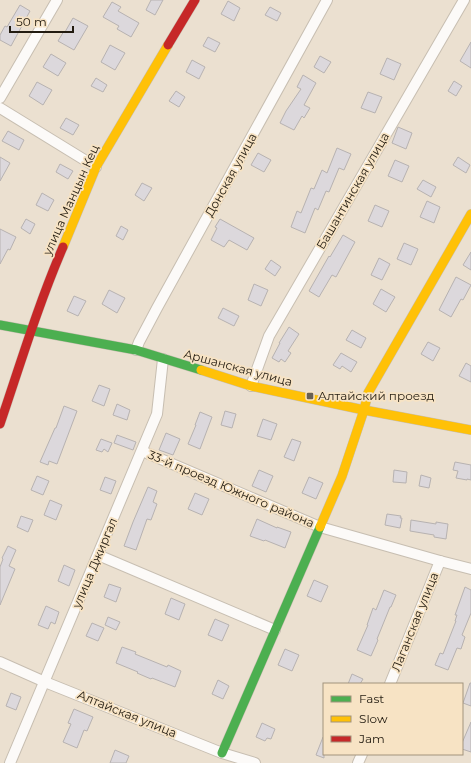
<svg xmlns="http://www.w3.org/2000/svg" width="471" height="763" font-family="Montserrat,sans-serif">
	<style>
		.building { fill: #dcd8dc; stroke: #b7b2b1 }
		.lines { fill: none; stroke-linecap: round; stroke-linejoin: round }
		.street-casing { stroke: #c7beb1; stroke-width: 12 }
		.fast-casing { stroke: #c7beb1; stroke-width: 10 }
		.slow-casing { stroke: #c7beb1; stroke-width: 10 }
		.jam-casing { stroke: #c7beb1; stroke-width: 10 }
		.street { stroke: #fcfaf8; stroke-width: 10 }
		.fast { stroke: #4caf50; stroke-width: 9 }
		.slow { stroke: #ffc107; stroke-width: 9 }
		.jam { stroke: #c62828; stroke-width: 9 }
		.poi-dot { fill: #686053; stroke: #f7e3c4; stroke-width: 1.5 }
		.labels { text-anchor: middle; stroke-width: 3.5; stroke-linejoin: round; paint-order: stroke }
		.street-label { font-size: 12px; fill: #221b10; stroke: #f7e3c4 }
		.poi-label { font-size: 12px; fill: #221b10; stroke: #f7e3c4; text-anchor: start }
	</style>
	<rect width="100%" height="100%" fill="#ebe0d0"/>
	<g class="building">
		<polygon points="151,0 163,0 155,15 146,10"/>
		<polygon points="228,1 240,8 234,21 221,14"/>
		<polygon points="112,2 121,7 118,11 139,23 131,37 117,29 119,26 103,17"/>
		<polygon points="20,5 30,11 11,46 0,40 0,35 5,26 7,27"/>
		<polygon points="270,7 281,13 277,21 265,15"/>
		<polygon points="73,18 88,26 74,50 58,41 64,31 65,32"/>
		<polygon points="208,37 220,43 215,52 203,46"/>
		<polygon points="471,42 471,68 460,61"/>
		<polygon points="110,45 125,53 115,70 101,62"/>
		<polygon points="51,54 66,63 58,76 43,67"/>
		<polygon points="320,56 331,62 324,73 314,67"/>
		<polygon points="387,58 401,64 394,80 380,74"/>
		<polygon points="192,60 205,67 199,79 186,72"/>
		<polygon points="303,75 316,83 304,105 310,108 304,118 302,116 294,130 280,123 286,111 301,89 297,87"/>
		<polygon points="96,78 107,85 103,92 91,86"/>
		<polygon points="454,81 462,86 456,96 448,91"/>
		<polygon points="37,82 52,90 43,105 29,96"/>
		<polygon points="176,91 185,97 179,107 169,101"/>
		<polygon points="368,92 382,97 375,113 361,108"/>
		<polygon points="66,118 79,125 73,135 60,128"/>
		<polygon points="398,127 412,133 406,149 392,143"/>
		<polygon points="8,131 24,140 19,150 2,141"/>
		<polygon points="337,148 351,154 344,170 339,168 329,192 326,191 318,210 315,208 305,233 291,227 297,211 301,213 311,188 314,189 322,170 327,173"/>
		<polygon points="258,153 271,160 264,172 251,165"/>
		<polygon points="0,157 10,163 0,181"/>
		<polygon points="458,157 470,165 466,173 453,165"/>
		<polygon points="395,160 409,166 402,182 388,176"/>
		<polygon points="60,164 73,171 68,179 56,172"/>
		<polygon points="423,180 436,187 431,197 417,189"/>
		<polygon points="142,183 152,188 144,201 135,195"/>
		<polygon points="42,193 54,200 48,211 36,205"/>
		<polygon points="427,201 440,207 434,223 420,217"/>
		<polygon points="375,205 389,211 382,227 368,221"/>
		<polygon points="26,219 35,224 30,234 21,228"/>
		<polygon points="220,219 254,238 247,250 229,240 224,247 211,240 217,228 215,227"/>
		<polygon points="121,226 128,230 123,240 116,236"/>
		<polygon points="0,229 16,237 10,250 8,249 0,264"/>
		<polygon points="343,235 355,242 336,277 332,275 319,297 309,291 329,256 330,257"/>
		<polygon points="404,243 418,249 411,265 397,259"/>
		<polygon points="471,252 471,270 463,265"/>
		<polygon points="379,258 390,264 382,280 371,275"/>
		<polygon points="271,260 281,267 275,276 265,269"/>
		<polygon points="456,277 471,285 463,300 461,299 451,317 439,310"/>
		<polygon points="254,284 268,290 261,306 248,300"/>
		<polygon points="381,289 395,297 386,312 373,304"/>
		<polygon points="109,290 125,298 117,313 102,304"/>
		<polygon points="74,296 86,301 78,316 67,311"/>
		<polygon points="223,308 239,316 234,326 218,318"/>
		<polygon points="289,327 299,334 288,351 291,353 285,362 281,359 279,362 272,358 280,343 279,343"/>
		<polygon points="352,330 366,338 361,348 346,340"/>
		<polygon points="428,342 440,348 433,361 421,354"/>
		<polygon points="341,353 357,362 351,372 342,366 340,369 333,365"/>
		<polygon points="466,363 471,366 471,382 459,376"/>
		<polygon points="99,385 110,389 104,406 92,401"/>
		<polygon points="117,404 130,410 127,420 113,415"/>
		<polygon points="64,406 77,411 57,464 49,461 48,465 40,462 55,428 56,428"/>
		<polygon points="225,411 236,414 232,428 221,425"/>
		<polygon points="200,412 212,417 200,449 188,444 196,425 195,425"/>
		<polygon points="263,419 277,424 271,440 257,436"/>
		<polygon points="166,433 180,439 173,455 159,450"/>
		<polygon points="117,435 136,442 133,450 114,443"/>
		<polygon points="101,439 112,443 108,452 104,449 102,452 96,450"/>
		<polygon points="292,439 301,442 294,461 284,457"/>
		<polygon points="455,462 471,465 471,480 467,479 467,480 456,478 458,471 453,470"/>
		<polygon points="259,470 273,476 266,492 252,486"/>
		<polygon points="394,470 407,472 406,483 393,482"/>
		<polygon points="421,475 431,478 429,488 419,486"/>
		<polygon points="37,476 49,481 43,495 31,490"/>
		<polygon points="105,477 116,481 111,494 100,490"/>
		<polygon points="309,477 323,483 316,499 302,493"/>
		<polygon points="148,487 157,491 153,502 157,504 151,520 147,519 136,550 124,546 133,522"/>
		<polygon points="195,493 209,499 202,515 188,509"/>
		<polygon points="50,500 62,505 56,520 44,515"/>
		<polygon points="387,514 401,516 400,518 402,518 400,528 385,525"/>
		<polygon points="21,516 33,520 28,532 17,527"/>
		<polygon points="257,519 277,528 277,527 291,532 285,548 265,540 264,541 250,536"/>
		<polygon points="411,520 436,524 436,522 448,524 446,539 434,537 434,535 410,531"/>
		<polygon points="8,546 16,550 9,566 15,569 0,605 0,567 3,559 2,558"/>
		<polygon points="64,565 75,570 69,586 58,581"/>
		<polygon points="314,580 328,586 321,602 307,596"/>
		<polygon points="109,584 121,588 116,602 104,597"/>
		<polygon points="465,587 471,590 471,613 462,635 465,637 461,649 457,648 448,670 435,665 440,653 443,654 456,621 455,621 457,615 455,615"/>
		<polygon points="384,590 396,595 391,607 390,607 377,639 378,640 371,656 357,650 368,625 367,625 373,608 376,610"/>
		<polygon points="171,598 185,604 179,620 165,614"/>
		<polygon points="46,606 59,612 55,624 51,622 48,629 38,625"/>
		<polygon points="108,617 120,622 116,630 105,625"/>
		<polygon points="215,619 229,625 222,641 208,635"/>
		<polygon points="92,623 104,628 98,641 86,636"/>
		<polygon points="122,647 136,652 135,654 167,667 168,665 181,671 175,687 152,678 151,679 137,673 138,672 116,663"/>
		<polygon points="285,649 299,655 292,671 278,665"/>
		<polygon points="352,674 363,679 360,684 348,684"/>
		<polygon points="218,680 229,686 223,699 212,694"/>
		<polygon points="470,683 471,683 471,706 463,703"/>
		<polygon points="11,693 21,697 16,710 6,706"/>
		<polygon points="74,709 93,717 87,731 84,730 77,748 63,742 71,724 68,723"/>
		<polygon points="471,722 471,752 462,749 462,743"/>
		<polygon points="262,723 275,729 271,739 267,738 265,741 256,737"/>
		<polygon points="323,737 324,737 324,758 316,755"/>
		<polygon points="115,750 129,756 126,763 110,763"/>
	</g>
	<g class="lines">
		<g class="street-casing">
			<g id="street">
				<polyline points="0,98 57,0"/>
				<polyline points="0,108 96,167"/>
				<polyline points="136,350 139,342 157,308 327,0"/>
				<polyline points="251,386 269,336 464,0"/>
				<polyline points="142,451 320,527 440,561 471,569"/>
				<polyline points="98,555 275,630"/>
				<polyline points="0,662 45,682 222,753 255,763"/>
				<polyline points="390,684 440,561"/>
				<polyline points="10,763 157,414 163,359"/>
				<polyline points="358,763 362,754"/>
			</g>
		</g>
		<g class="fast-casing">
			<g id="fast">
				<polyline points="0,325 136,350 201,370"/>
				<polyline points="222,753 320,527"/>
			</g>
		</g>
		<g class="slow-casing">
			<g id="slow">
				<polyline points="63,247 96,167 168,45"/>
				<polyline points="201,370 251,386 364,410 471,430"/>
				<polyline points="320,527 342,476 364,410 368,393 471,214"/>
			</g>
		</g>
		<g class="jam-casing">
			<g id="jam">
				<polyline points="168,45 195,0"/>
				<path d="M0,424C20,365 38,305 63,247"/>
			</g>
		</g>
		<use href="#street" class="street"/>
		<use href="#fast" class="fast"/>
		<use href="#slow" class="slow"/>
		<use href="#jam" class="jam"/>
	</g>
	<rect class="poi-dot" x="306" y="392" width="8" height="8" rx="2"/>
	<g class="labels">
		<g class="street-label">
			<text transform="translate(231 175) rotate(-61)" y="4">Донская улица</text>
			<text transform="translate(353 191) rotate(-60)" y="4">Башантинская улица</text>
			<text transform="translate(71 200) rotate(-66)" y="4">улица Манцын Кец</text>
			<text transform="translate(238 368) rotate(15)" y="4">Аршанская улица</text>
			<text transform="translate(231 489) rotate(23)" y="4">33-й проезд Южного района</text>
			<text transform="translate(95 563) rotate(-67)" y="4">улица Джиргал</text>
			<text transform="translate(415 622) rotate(-68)" y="4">Лаганская улица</text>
			<text transform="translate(127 714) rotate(22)" y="4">Алтайская улица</text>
		</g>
		<g class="poi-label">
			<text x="318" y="400">Алтайский проезд</text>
		</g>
	</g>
	<rect x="323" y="683" width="140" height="72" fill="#f7e3c4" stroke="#a2937c"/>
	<rect x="331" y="696" width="20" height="6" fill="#4caf50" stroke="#a2937c"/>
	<text x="359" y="703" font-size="12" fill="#221b10">Fast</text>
	<rect x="331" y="716" width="20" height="6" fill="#ffc107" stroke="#a2937c"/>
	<text x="359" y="723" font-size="12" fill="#221b10">Slow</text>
	<rect x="331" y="736" width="20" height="6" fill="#c62828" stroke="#a2937c"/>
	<text x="359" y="743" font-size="12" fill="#221b10">Jam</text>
	<path d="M10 26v6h63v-6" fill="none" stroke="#221b10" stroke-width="2"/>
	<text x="16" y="26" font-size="12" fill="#221b10" stroke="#f7e3c4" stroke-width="3" paint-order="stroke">50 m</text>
</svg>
